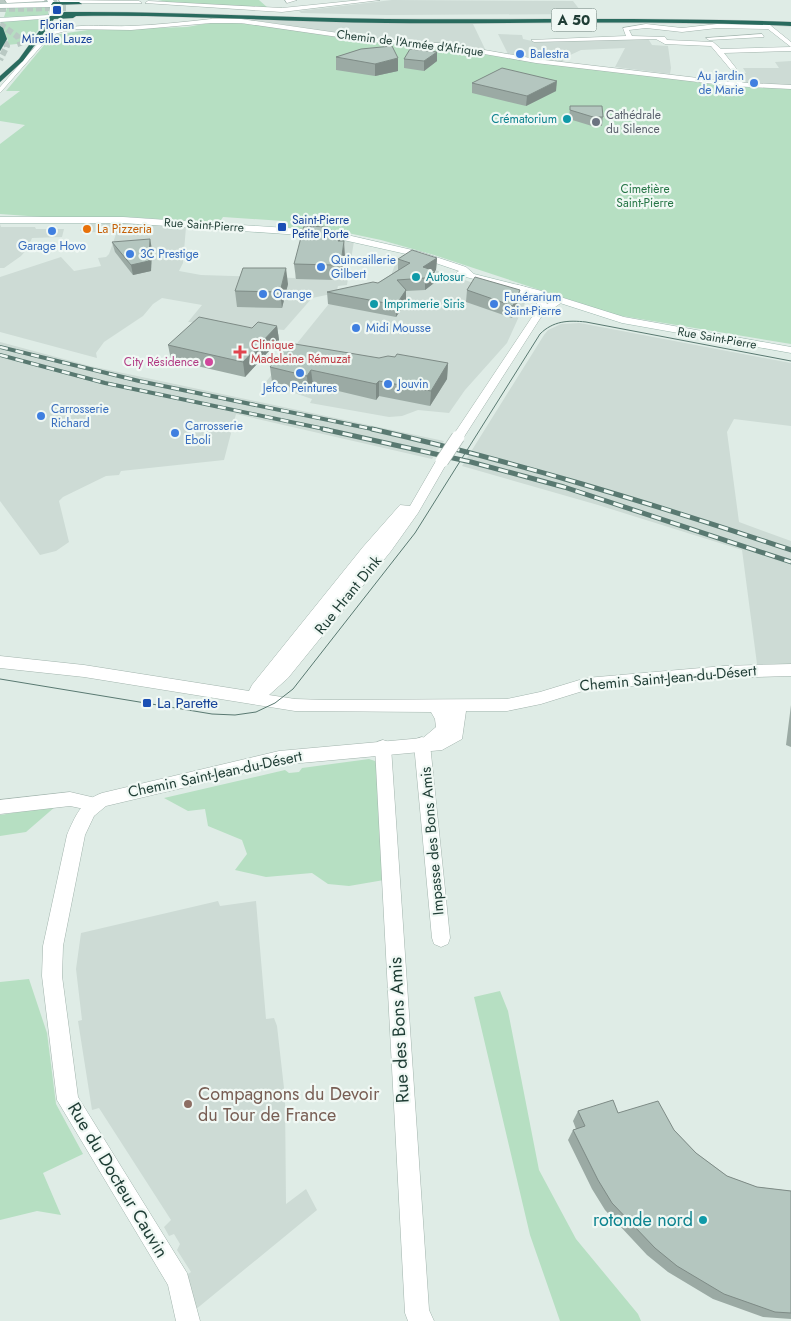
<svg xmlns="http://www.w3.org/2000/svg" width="791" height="1321" font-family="Jost,sans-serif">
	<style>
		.built { fill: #cddbd5 }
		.green { fill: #b6dfc2 }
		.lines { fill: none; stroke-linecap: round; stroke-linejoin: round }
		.minor-tunnel { stroke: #b9c9c3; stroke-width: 6; stroke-dasharray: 6 3; stroke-linecap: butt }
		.motorway-tunnel { stroke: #b9c9c3; stroke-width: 6; stroke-dasharray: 6 3; stroke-linecap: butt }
		.minor-casing { stroke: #a2b4ad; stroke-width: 1 }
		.tertiary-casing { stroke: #a2b4ad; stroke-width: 1 }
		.secondary-casing { stroke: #9db8af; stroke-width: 1 }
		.motorway-casing { stroke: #c0c9c6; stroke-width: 1 }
		.minor { fill: #fff; fill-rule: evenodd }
		.tertiary { fill: #fff; fill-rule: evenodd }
		.secondary { fill: #fff; fill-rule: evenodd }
		.motorway { fill: #296b5e; fill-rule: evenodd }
		.tram { stroke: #597971; stroke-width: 1 }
		.rail-far1-casing { stroke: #597971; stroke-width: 4 }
		.rail-casing { stroke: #597971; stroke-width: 5 }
		.rail-far1 { stroke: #f0f8f4; stroke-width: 2.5; stroke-dasharray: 8; stroke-linecap: butt }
		.rail { stroke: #f0f8f4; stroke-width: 3; stroke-dasharray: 10; stroke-linecap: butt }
		.tertiary-bridge-casing { stroke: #a2b4ad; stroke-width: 14; stroke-linecap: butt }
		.tertiary-bridge { stroke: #fff; stroke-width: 13 }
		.wall { fill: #9baaa4 }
		.shaded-wall { fill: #7e8b86 }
		.building { fill: #b4c6bf; stroke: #7e8b86 }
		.transit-dot { fill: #1a4fb4; stroke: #f0f8f4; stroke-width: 2 }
		.shop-dot { fill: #3f7fe0; stroke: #f0f8f4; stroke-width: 2 }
		.culture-dot { fill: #0f9aa8; stroke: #f0f8f4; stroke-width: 2 }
		.worship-dot { fill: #6b7280; stroke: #f0f8f4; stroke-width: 2 }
		.food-dot { fill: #e8710a; stroke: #f0f8f4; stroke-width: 2 }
		.health-dot { fill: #e0444e; stroke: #f0f8f4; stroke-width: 2 }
		.hotel-dot { fill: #d1479c; stroke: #f0f8f4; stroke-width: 2 }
		.education-dot { fill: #8d6e63; stroke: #f0f8f4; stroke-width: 2 }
		.labels { text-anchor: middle; stroke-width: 4.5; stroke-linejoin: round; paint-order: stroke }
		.far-transit-label { font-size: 12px; fill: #164399; stroke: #f0f8f4 }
		.far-street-label { font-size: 12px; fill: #1f3d35; stroke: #f0f8f4 }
		.far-shop-label { font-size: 12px; fill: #366cbe; stroke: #f0f8f4; text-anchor: start }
		.far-worship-label { font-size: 12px; fill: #5b616d; stroke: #f0f8f4; text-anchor: start }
		.far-culture-label { font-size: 12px; fill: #0d838f; stroke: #f0f8f4; text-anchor: start }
		.far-park-label { font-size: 12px; fill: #277647; stroke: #f0f8f4 }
		.far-food-label { font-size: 12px; fill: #c56008; stroke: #f0f8f4; text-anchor: start }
		.far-health-label { font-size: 12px; fill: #be3a42; stroke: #f0f8f4; text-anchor: start }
		.far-hotel-label { font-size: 12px; fill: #b23c85; stroke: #f0f8f4; text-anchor: end }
		.shield { fill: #f0f8f4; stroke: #5e756e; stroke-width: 1 }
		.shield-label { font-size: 14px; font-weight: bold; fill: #1f3d35 }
		.street-label { font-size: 15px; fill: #1f3d35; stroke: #f0f8f4 }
		.transit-label { font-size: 15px; fill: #164399; stroke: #f0f8f4; text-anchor: start }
		.near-street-label { font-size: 18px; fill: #1f3d35; stroke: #f0f8f4 }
		.near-education-label { font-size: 18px; fill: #785e54; stroke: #f0f8f4; text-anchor: start }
		.near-culture-label { font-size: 18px; fill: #0d838f; stroke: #f0f8f4; text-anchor: end }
	</style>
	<rect width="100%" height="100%" fill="#dfece6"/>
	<g class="built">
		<polygon points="392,0 573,1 583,14 387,15 301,13 299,11"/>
		<polygon points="250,20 473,24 486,51 387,40"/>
		<polygon points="498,34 522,35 523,39 532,41 588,41 647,37 652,45 668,46 671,68 670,74 615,67 625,48 581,50 566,57 562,62 508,54"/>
		<polygon points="791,61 791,86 747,83 739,73 746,73 743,68 779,68 775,62"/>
		<polygon points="122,223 186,227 183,263 179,271 201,275 295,278 305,235 354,241 347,285 338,286 336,293 312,298 284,330 188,322 202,305 162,298 153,304 143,316 104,342 96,353 97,358 0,332 0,277 61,257 74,271 101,266 98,258 106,257 109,254 116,234 80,231 83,224"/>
		<polygon points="0,224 1,227 35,227 36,229 64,229 62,237 32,238 28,248 21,256 4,268 0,268"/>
		<polygon points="396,262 412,262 526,301 507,343 465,390 449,413 418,410 402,416 389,417 310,403 312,399 265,383 332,300 386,289"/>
		<polygon points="580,323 791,363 791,426 734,419 727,432 739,522 791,541 791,665 757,664 742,550 598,505 462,466 544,335 548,330 561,324"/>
		<polygon points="0,342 90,366 444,441 432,459 236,414 224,460 121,471 119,475 106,476 63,497 59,501 69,542 56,551 40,555 0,501"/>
		<polygon points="218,901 220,906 256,901 266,1019 274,1018 277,1026 285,1097 286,1204 306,1189 317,1210 195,1310 185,1276 191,1272 177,1250 180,1244 174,1234 169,1236 164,1227 171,1220 99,1108 92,1110 78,1021 82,1020 76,969 81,933"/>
	</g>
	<g class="green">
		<polygon points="158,0 259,0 268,8 171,3"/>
		<polygon points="48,7 48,14 44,16 4,17 7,8"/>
		<polygon points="46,19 31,40 27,41 26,43 7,45 8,40 1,22"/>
		<polygon points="215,22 249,24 371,42 438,46 667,76 720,86 791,89 791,344 616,315 434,255 381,240 343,232 281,227 283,221 223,217 219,223 128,217 56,218 0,214 0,144 25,125 0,121 0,106 20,91 6,91 50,38 60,34 88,30 187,27"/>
		<polygon points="369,759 378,762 384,880 349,886 328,884 312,873 266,877 235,870 247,854 242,840 208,826 205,809 188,811 164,798 285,770 289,773 299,772 302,768"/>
		<polygon points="56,806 26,832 0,836 0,815"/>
		<polygon points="29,979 47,1033 56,1104 83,1154 43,1173 61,1215 37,1211 0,1220 0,982"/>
		<polygon points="500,991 508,1011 539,1170 576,1239 638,1314 641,1321 560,1321 530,1235 474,997"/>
	</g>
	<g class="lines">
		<g class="minor-tunnel">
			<polyline points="0,1 7,1"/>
			<polyline points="42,1 61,1"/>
		</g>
		<g class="motorway-tunnel">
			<polyline points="0,9 66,8"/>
			<polyline points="0,24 18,37 21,46"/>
			<polyline points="0,34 7,46 0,60"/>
		</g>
		<g class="minor-casing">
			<g id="minor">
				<polygon points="5,0 44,0 45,1 7,3"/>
				<polygon points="59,0 139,1 142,3 61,3"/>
				<polygon points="285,0 297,0 287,3"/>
				<polygon points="646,24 682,28 717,24 770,25 791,42 791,47 768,29 717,28 682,32 646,28 629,30 632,36 665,37 667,40 713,42 721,49 791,47 791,51 724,53 743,77 742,85 739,87 736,85 737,77 711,46 665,44 656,39 534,42 531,40 626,36 623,28"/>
				<polygon points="762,34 764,37 709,40 706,38"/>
				<polygon points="422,737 428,739 430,744 450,938 448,944 441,947 434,944 432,938 414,744 416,739"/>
				<polygon points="383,740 389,742 391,747 429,1310 434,1321 408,1321 405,1313 375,747 377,742"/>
				<polygon points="70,792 100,799 103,804 100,809 94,811 70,806 0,814 0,800"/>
			</g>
		</g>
		<g class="tertiary-casing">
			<g id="tertiary">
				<polygon points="361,0 380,0 282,12 145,3 148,1 282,8"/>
				<path d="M211,19H241L373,38L450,44L536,59L732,82L791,85V89L732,86L536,63L450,48L373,42L241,23H211L131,30L73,29L51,35L0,93V87L47,33C74,22 102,27 130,26C157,25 184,22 211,19Z"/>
				<path d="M512,285C522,283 543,294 547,304L560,297L565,300L541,317L462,440H454L452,437L536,311L538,306L536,301L512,289Z"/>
				<path d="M442,457L448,461L418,513L391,551L288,678L269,695L295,699L326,700L507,699L540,692L586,678L724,666L791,664V676L724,678L586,690L541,704L507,711H466L462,739L442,750L279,765L106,806L94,816L85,835L63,946L62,976L78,1097L187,1273L200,1321H176L168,1285L57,1100L42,976L43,946L67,835C75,816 82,800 102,793L279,751L423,738L436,727L435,719L431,712L295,711L84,677L0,668V656L84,665L249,691L252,685L363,547L400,505L410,506L436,461Z"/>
			</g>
		</g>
		<g class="secondary-casing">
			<g id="secondary">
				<polygon points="47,0 53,0 56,4 54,18 0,22 0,18 49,15 50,7 0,8 0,4 48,2"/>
				<polygon points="0,217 123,217 330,231 421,252 466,267 474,274 538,290 624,317 791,347 791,353 622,323 532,294 458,275 456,273 459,271 415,256 330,237 123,223 0,223"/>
			</g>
		</g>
		<g class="motorway-casing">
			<g id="motorway">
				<polygon points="53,2 79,2 82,4 51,5"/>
				<path d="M64,12C171,11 278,18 386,19C521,20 656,17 791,22V26C656,20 521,24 386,23C282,22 179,14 76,16L73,18L54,19L23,61L0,82V76L19,59L50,16L62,15Z"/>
				<polygon points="0,26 3,28 7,39 0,51"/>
			</g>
		</g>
		<use href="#minor" class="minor"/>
		<use href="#tertiary" class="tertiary"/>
		<use href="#secondary" class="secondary"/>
		<use href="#motorway" class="motorway"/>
		<path class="tram" d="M0,679L212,714L235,715L256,712L275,703L293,689L415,533L540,334C553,321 568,320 586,322L791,361"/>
		<g class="rail-far1-casing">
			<g id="rail-far1">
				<polyline points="0,347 139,381 377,430"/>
				<polyline points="0,355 105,383 329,430"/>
			</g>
		</g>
		<g class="rail-casing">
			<g id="rail">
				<polyline points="323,429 471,462 564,487 791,562"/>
				<path d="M372,429C514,461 653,504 791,550"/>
			</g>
		</g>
		<use href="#rail-far1" class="rail-far1"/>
		<use href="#rail" class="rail"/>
		<g class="tertiary-bridge-casing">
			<polyline id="tertiary-bridge" points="442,461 458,437"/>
		</g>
		<use href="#tertiary-bridge" class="tertiary-bridge"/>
	</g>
	<g class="wall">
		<polygon points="361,49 398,71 375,76 336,70 336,57"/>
		<polygon points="404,59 437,61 424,71 404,68"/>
		<polygon points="472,83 556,91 526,106 472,93"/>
		<polygon points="570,106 603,117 602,126 592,126 569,119"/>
		<polygon points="328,227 328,230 340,231 340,241 345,257 341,278 335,278 335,280 296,279 294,264"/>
		<polygon points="112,242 152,249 151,271 133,275 115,252"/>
		<polygon points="437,258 436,270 435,271 434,283 425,290 406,291 406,302 396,317 328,304 327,292 378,283 398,270 398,259"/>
		<polygon points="288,284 282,308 237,307 235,291"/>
		<polygon points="467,290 518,302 512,318 466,302"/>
		<polygon points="277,326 279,340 245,377 171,360 168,345 252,328"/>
		<polygon points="395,357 448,363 447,379 430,406 379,396 376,400 313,385 308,392 272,382 270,367"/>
		<polygon points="791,705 791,747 786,745"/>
		<polygon points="578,1111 618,1113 674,1130 696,1153 727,1176 757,1187 791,1191 791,1319 763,1317 713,1299 668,1272 647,1255 605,1210 592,1189 568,1140 573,1130 576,1129 573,1121"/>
	</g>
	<g class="shaded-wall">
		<polygon points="437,52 437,61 424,71 424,61"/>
		<polygon points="398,58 398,71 375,76 375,64"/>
		<polygon points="557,81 556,91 526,106 527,96"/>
		<polygon points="340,231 340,246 338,241"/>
		<polygon points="150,239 152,249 151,271 133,275 131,265"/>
		<polygon points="344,241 345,257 341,278 341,263"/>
		<polygon points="437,258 436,270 425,278 423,267"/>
		<polygon points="286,268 288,284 282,308 280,292"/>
		<polygon points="435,271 434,283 425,290 425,278"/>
		<polygon points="406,290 406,302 396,317 396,305"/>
		<polygon points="520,290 518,302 512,318 513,306"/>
		<polygon points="277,326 279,340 245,377 243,362"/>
		<polygon points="448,363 447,379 430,406 431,391"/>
		<polygon points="311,370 313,385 308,392 307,376"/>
		<polygon points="379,381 379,396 376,400 376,384"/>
	</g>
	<g class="building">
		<polygon points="392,46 398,58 375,64 336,57 361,49"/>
		<polygon points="410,49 437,52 424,61 404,59"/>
		<polygon points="502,68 557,81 527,96 472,83"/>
		<polygon points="570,106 602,106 603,117 593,117 570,110"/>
		<polygon points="304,226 328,227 328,230 340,231 338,241 344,241 341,263 334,263 334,265 294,264"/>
		<polygon points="150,239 149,261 131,265 112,242"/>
		<polygon points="412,250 437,258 423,267 435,271 425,278 397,280 406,290 396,305 327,292 373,282 378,283 410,263 398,259"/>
		<polygon points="243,268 286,268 280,292 235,291"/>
		<polygon points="475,277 520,290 513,306 467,290"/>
		<polygon points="199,317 252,328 258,322 277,326 243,362 168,345"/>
		<polygon points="289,343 379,358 388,356 395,357 397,354 448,363 431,391 379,381 376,384 311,370 307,376 270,367"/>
		<polygon points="613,1100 618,1113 658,1101 674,1130 696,1153 727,1176 757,1187 791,1191 791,1313 775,1312 724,1294 677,1266 655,1248 612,1203 598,1180 573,1130 585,1126 578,1111"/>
	</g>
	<g class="transit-dot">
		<rect x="52" y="5" width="10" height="10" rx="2.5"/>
		<rect x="277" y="222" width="10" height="10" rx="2.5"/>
		<rect x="142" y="698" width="10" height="10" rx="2.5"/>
	</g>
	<g class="shop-dot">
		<circle cx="520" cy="54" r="5"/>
		<circle cx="754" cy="83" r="5"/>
		<circle cx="52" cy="231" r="5"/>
		<circle cx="130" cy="254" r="5"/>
		<circle cx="321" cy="267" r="5"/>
		<circle cx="263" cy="294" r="5"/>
		<circle cx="494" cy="304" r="5"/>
		<circle cx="356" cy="328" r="5"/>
		<circle cx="300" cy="373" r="5"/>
		<circle cx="388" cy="384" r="5"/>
		<circle cx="41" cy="416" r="5"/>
		<circle cx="175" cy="433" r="5"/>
	</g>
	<g class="culture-dot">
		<circle cx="567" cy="119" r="5"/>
		<circle cx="416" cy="277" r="5"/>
		<circle cx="374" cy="304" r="5"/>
		<circle cx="703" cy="1220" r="5"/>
	</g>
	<circle class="worship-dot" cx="596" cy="122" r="5"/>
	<circle class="food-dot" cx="87" cy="229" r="5"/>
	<path class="health-dot" d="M237.5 344.5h5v5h5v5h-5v5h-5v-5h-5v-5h5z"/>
	<circle class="hotel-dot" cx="209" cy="362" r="5"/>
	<circle class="education-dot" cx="188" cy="1104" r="5"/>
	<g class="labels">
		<g class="far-transit-label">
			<text x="57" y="29">Florian<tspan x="57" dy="14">Mireille Lauze</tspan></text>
			<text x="292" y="224" text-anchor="start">Saint-Pierre<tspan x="292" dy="14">Petite Porte</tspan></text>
		</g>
		<g class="far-street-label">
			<text transform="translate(410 43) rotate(7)" y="4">Chemin de l'Armée d'Afrique</text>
			<text transform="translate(204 225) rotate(4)" y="4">Rue Saint-Pierre</text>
			<text transform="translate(717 338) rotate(10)" y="4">Rue Saint-Pierre</text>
		</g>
		<g class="far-shop-label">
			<text x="530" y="58">Balestra</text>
			<text x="744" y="80" text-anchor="end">Au jardin<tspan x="744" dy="14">de Marie</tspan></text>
			<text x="52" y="250" text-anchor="middle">Garage Hovo</text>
			<text x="140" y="258">3C Prestige</text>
			<text x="331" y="264">Quincaillerie<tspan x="331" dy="14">Gilbert</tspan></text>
			<text x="273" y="298">Orange</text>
			<text x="504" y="301">Funérarium<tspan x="504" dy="14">Saint-Pierre</tspan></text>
			<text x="366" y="332">Midi Mousse</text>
			<text x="398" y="388">Jouvin</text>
			<text x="300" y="392" text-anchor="middle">Jefco Peintures</text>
			<text x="51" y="413">Carrosserie<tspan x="51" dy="14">Richard</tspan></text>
			<text x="185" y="430">Carrosserie<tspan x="185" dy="14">Eboli</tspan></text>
		</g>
		<g class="far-worship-label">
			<text x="606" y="119">Cathédrale<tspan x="606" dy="14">du Silence</tspan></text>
		</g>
		<g class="far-culture-label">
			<text x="557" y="123" text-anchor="end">Crématorium</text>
			<text x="426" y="281">Autosur</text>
			<text x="384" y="308">Imprimerie Siris</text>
		</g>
		<g class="far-park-label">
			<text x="645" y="193">Cimetière<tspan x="645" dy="14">Saint-Pierre</tspan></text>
		</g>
		<g class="far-food-label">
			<text x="97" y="233">La Pizzeria</text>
		</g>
		<g class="far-health-label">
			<text x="251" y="349">Clinique<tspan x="251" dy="14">Madeleine Rémuzat</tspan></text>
		</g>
		<g class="far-hotel-label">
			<text x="199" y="366">City Résidence</text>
		</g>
		<rect class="shield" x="551.5" y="8.5" width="45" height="23" rx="4"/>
		<g class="shield-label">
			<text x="574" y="25">A 50</text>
		</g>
		<g class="street-label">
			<text transform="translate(348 595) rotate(-51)" y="5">Rue Hrant Dink</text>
			<text transform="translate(668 678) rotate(-5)" y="5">Chemin Saint-Jean-du-Désert</text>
			<text transform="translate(215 774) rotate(-12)" y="5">Chemin Saint-Jean-du-Désert</text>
			<text transform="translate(432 841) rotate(-95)" y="5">Impasse des Bons Amis</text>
		</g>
		<g class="transit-label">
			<text x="157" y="708">La Parette</text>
		</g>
		<g class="near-street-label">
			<text transform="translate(399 1030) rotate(-93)" y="6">Rue des Bons Amis</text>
			<text transform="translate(118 1180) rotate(59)" y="6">Rue du Docteur Cauvin</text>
		</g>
		<g class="near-education-label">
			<text x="198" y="1100">Compagnons du Devoir<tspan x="198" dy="21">du Tour de France</tspan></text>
		</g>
		<g class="near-culture-label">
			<text x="693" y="1226">rotonde nord</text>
		</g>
	</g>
</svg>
